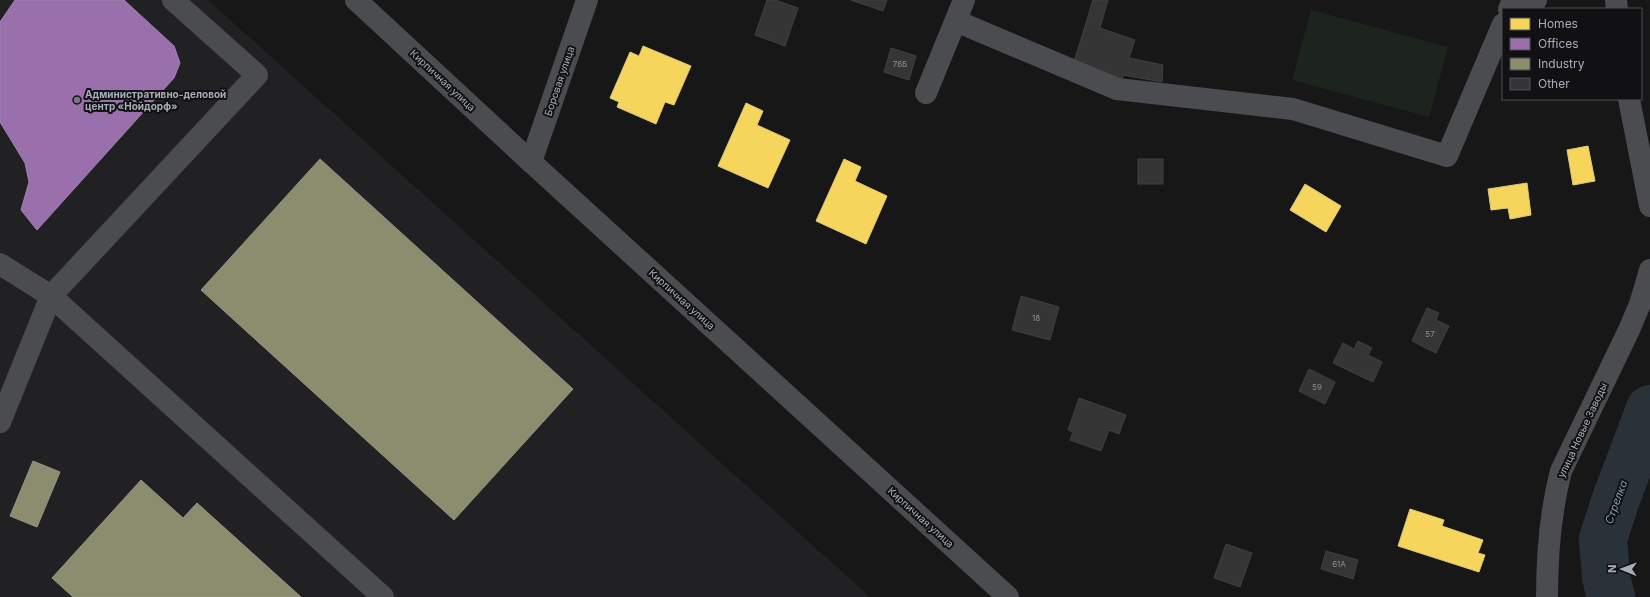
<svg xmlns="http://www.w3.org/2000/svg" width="1650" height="597" font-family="Inter,sans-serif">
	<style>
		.built { fill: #212123 }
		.green { fill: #1d241e }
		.homes { fill: #f6d55c; stroke: #dfc978 }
		.offices { fill: #9970ab; stroke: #9e82af }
		.industry { fill: #8c8c6e; stroke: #949684 }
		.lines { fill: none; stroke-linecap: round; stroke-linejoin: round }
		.river { stroke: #2a3239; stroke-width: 48 }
		.building { fill: #353536; stroke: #3f4043 }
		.minor { stroke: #4b4c50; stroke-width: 22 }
		.poi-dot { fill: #757880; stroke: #111113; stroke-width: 1.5 }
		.labels { text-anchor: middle; stroke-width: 4; stroke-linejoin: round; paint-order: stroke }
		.number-label { font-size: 8px; fill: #8b8f98 }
		.street-label { font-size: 10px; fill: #a8adb8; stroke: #111113 }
		.poi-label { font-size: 10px; font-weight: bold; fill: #a8adb8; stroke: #111113; text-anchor: start }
		.water-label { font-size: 11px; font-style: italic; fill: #7f9bb3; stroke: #111113 }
	</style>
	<rect width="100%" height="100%" fill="#171717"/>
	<polygon class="built" points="0,0 208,0 870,597 0,597"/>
	<polygon class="green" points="1311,10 1448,47 1429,117 1292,80"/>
	<g class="homes">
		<polygon points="643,46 691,66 674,105 665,102 656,124 617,107 619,102 610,98 630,52 639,56"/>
		<polygon points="746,103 763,111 757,125 790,140 768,188 718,166"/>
		<polygon points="1588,146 1595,181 1573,185 1567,150"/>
		<polygon points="844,159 861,167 855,181 887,196 866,244 816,221"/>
		<polygon points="1527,183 1531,215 1510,219 1508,208 1491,210 1488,189"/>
		<polygon points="1305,184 1341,206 1326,232 1290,210"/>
		<polygon points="1410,509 1444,520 1442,526 1483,540 1478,553 1485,555 1479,572 1398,546"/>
	</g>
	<polygon class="offices" points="15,0 124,0 174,46 180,63 174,78 37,230 21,210 29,182 25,163 0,122 0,22"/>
	<g class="industry">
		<polygon points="320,159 573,389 454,520 201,290"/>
		<polygon points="33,461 60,472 37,527 10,516"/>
		<polygon points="141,480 183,518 197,503 301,597 73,597 52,578"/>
	</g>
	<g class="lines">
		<polyline class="river" points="1611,597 1606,577 1603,539 1616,499 1650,409"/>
	</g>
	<g class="building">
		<polygon points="767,0 775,0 798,8 785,46 755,35"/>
		<polygon points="851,0 887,0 883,11"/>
		<polygon points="1093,0 1108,0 1100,28 1135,40 1129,58 1163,65 1162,82 1123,75 1122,81 1073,65"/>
		<polygon points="891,48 916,56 909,80 884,72"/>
		<rect x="1138" y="159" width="25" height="25"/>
		<polygon points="1021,296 1059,307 1050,340 1012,330"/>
		<polygon points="1427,308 1439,313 1436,320 1449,326 1436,353 1412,341"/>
		<polygon points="1358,341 1372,348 1368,355 1382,362 1373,382 1333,363 1343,343 1354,349"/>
		<polygon points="1309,369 1335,382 1325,404 1299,391"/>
		<polygon points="1079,398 1126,415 1119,434 1109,430 1101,451 1070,440 1073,432 1068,430"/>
		<polygon points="1226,544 1252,553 1240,587 1214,578"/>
		<polygon points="1326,551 1358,560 1353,579 1321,569"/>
	</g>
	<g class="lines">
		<g class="minor">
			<polyline points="356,0 531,162 1008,597"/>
			<polyline points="1616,0 1617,9"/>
			<polyline points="1509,9 1511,5 1536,0"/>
			<polyline points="956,21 1117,89 1293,109 1447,156 1503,24"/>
			<polyline points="926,93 964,0"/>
			<polyline points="1629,99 1650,206"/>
			<polyline points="531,162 587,0"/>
			<polyline points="0,264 51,296 383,597"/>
			<polyline points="0,422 51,296 257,75 173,0"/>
			<path d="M1547,597C1547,554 1550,513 1561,471L1629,330L1640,304L1650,270"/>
		</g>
	</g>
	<circle class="poi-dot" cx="77" cy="100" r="4"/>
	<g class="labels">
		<g class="number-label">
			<text x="900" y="67">76Б</text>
			<text x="1036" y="321">18</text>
			<text x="1430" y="337">57</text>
			<text x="1317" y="390">59</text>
			<text x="1339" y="567">61А</text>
		</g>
		<g class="street-label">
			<text transform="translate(443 80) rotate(43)" y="4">Кирпичная улица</text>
			<text transform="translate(559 81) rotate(-71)" y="4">Боровая улица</text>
			<text transform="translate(682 299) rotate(42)" y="4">Кирпичная улица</text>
			<text transform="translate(1582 430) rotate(-65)" y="4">улица Новые Заводы</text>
			<text transform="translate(921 517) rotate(42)" y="4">Кирпичная улица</text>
		</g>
		<g class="poi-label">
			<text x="85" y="98">Административно-деловой<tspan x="85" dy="12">центр «Нойдорф»</tspan></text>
		</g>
		<g class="water-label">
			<text transform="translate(1616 502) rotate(-70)" y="4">Стрелка</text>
		</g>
	</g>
	<rect x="1502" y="8" width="140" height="92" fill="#111113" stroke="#4d4f55"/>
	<rect x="1510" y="18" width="20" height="12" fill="#f6d55c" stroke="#4d4f55"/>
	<text x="1538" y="28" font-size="12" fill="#a8adb8">Homes</text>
	<rect x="1510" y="38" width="20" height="12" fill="#9970ab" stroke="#4d4f55"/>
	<text x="1538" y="48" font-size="12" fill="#a8adb8">Offices</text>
	<rect x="1510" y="58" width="20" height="12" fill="#8c8c6e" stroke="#4d4f55"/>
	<text x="1538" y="68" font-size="12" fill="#a8adb8">Industry</text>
	<rect x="1510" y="78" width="20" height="12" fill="#353536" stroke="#4d4f55"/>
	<text x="1538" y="88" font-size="12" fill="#a8adb8">Other</text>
	<g transform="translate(1622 569) rotate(271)" stroke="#111113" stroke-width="3" paint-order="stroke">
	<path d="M0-3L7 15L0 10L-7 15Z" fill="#a8adb8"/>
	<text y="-6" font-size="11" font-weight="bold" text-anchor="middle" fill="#a8adb8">N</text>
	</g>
</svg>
